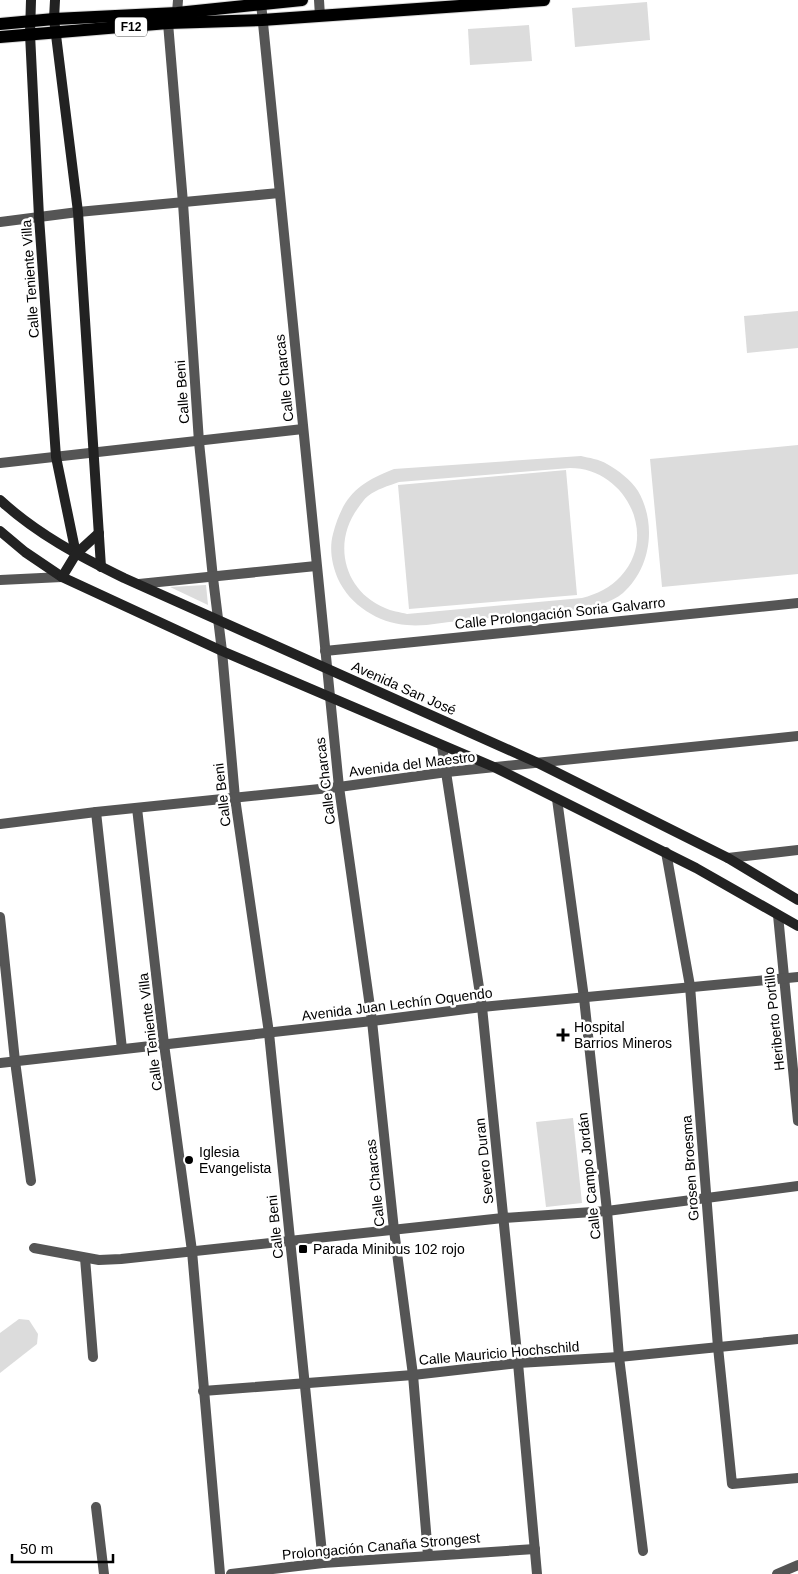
<svg xmlns="http://www.w3.org/2000/svg" width="798" height="1574" font-family="Helvetica,sans-serif">
	<style>
		.green { fill: #dcdcdc; fill-rule: evenodd }
		.lines { fill: none; stroke-linecap: round; stroke-linejoin: round }
		.primary-casing { stroke: #dbdbdb; stroke-width: 14 }
		.street { stroke: #555; stroke-width: 10 }
		.secondary { stroke: #222; stroke-width: 10 }
		.primary { stroke: #000; stroke-width: 12 }
		.poi-dot { fill: #000; stroke: #fff; stroke-width: 2 }
		.labels { text-anchor: middle; stroke-width: 5; stroke-linejoin: round; paint-order: stroke }
		.shield { fill: #fff; stroke: #4c4c4c; stroke-width: 1 }
		.shield-label { font-size: 12px; font-weight: bold; fill: #000 }
		.street-label { font-size: 14px; fill: #000; stroke: #fff }
		.poi-label { font-size: 14px; fill: #000; stroke: #fff; text-anchor: start }
	</style>
	<rect width="100%" height="100%" fill="#fff"/>
	<g class="green">
		<polygon points="647,2 650,40 575,47 572,8"/>
		<polygon points="529,25 532,61 470,65 468,29"/>
		<polygon points="798,311 798,348 747,353 744,316"/>
		<polygon points="798,445 798,574 662,587 650,459"/>
		<path d="M581,456C589,458 599,459 607,464C618,470 631,480 638,491C657,524 651,568 623,593C611,603 595,606 580,609C540,613 500,617 460,621C443,622 424,627 407,625C378,623 350,605 338,579C332,565 329,549 333,534C343,496 358,483 394,469ZM570,468C625,468 659,535 621,576C610,588 597,594 582,598L407,614C400,612 391,611 385,608C344,591 332,543 358,508C361,504 364,499 368,496C377,489 388,486 399,482Z"/>
		<polygon points="566,470 577,595 409,609 398,485"/>
		<polygon points="206,585 208,605 170,587"/>
		<polygon points="573,1118 582,1203 546,1207 536,1122"/>
		<polygon points="19,1319 29,1320 38,1334 37,1344 0,1373 0,1333"/>
	</g>
	<g class="lines">
		<g class="primary-casing">
			<g id="primary">
				<polyline points="0,24 54,19 177,13 302,0"/>
				<polyline points="0,37 168,23 262,20 544,0"/>
			</g>
		</g>
		<g class="street">
			<polyline points="319,0 320,16"/>
			<polyline points="261,3 339,787 372,1021 394,1230 413,1375 428,1555"/>
			<polyline points="177,13 178,0"/>
			<polyline points="168,23 183,203 199,442 213,578 222,651 235,798 269,1033 323,1563"/>
			<polyline points="0,222 78,212 279,193"/>
			<polyline points="0,463 303,429"/>
			<polyline points="0,580 62,577"/>
			<polyline points="139,584 316,566"/>
			<polyline points="325,651 798,603"/>
			<polyline points="442,746 482,1007 518,1363 537,1574"/>
			<polyline points="557,799 584,998 607,1211 619,1357 643,1551"/>
			<polyline points="137,808 164,1044 192,1251 220,1574"/>
			<polyline points="96,812 122,1049"/>
			<polyline points="0,824 96,812 339,787 447,772 798,736"/>
			<polyline points="666,852 690,986 718,1347 732,1484 798,1478"/>
			<polyline points="728,858 798,850"/>
			<polyline points="778,915 798,1121"/>
			<polyline points="0,917 15,1061 31,1181"/>
			<polyline points="0,1063 372,1021 482,1007 798,977"/>
			<polyline points="34,1248 99,1260 121,1259 503,1218 607,1211 798,1186"/>
			<polyline points="85,1258 93,1357"/>
			<polyline points="203,1391 413,1375 518,1363 619,1357 798,1339"/>
			<polyline points="96,1507 104,1574"/>
			<polyline points="231,1574 323,1563 535,1549"/>
			<polyline points="777,1574 798,1565"/>
		</g>
		<g class="secondary">
			<polyline points="31,0 30,34 39,217 56,457 76,554"/>
			<polyline points="55,0 54,19 78,212 101,567"/>
			<path d="M0,500C37,534 79,556 124,578L538,763L728,858L798,900"/>
			<polyline points="0,531 25,552 62,577 222,651 494,767 696,868 798,926"/>
			<polyline points="62,577 76,554 99,533"/>
		</g>
		<use href="#primary" class="primary"/>
	</g>
	<g class="poi-dot">
		<path d="M560.5 1027.5h5v5h5v5h-5v5h-5v-5h-5v-5h5z"/>
		<circle cx="189" cy="1160" r="5"/>
		<rect x="298" y="1244" width="10" height="10" rx="2.5"/>
	</g>
	<g class="labels">
		<rect class="shield" x="115" y="17.5" width="32" height="19" rx="4"/>
		<g class="shield-label">
			<text x="131" y="31">F12</text>
		</g>
		<g class="street-label">
			<text transform="translate(30 279) rotate(-94)" y="5">Calle Teniente Villa</text>
			<text transform="translate(284 378) rotate(-96)" y="5">Calle Charcas</text>
			<text transform="translate(182 392) rotate(-94)" y="5">Calle Beni</text>
			<text transform="translate(560 613) rotate(-6)" y="5">Calle Prolongación Soria Galvarro</text>
			<text transform="translate(404 688) rotate(24)" y="5">Avenida San José</text>
			<text transform="translate(412 764) rotate(-7)" y="5">Avenida del Maestro</text>
			<text transform="translate(325 781) rotate(-97)" y="5">Calle Charcas</text>
			<text transform="translate(222 795) rotate(-97)" y="5">Calle Beni</text>
			<text transform="translate(397 1004) rotate(-7)" y="5">Avenida Juan Lechín Oquendo</text>
			<text transform="translate(774 1019) rotate(-96)" y="5">Heriberto Portillo</text>
			<text transform="translate(150 1032) rotate(-97)" y="5">Calle Teniente Villa</text>
			<text transform="translate(484 1161) rotate(-96)" y="5">Severo Duran</text>
			<text transform="translate(690 1168) rotate(-94)" y="5">Grosen Broesma</text>
			<text transform="translate(589 1176) rotate(-96)" y="5">Calle Campo Jordán</text>
			<text transform="translate(375 1183) rotate(-96)" y="5">Calle Charcas</text>
			<text transform="translate(275 1227) rotate(-96)" y="5">Calle Beni</text>
			<text transform="translate(499 1353) rotate(-5)" y="5">Calle Mauricio Hochschild</text>
			<text transform="translate(381 1546) rotate(-5)" y="5">Prolongación Canaña Strongest</text>
		</g>
		<g class="poi-label">
			<text x="574" y="1032">Hospital<tspan x="574" dy="16">Barrios Mineros</tspan></text>
			<text x="199" y="1157">Iglesia<tspan x="199" dy="16">Evangelista</tspan></text>
			<text x="313" y="1254">Parada Minibus 102 rojo</text>
		</g>
	</g>
	<path d="M12 1554v8h101v-8" fill="none" stroke="#000000" stroke-width="2.5"/>
	<text x="20" y="1554" font-size="15" fill="#000000" stroke="#ffffff" stroke-width="4" paint-order="stroke">50 m</text>
</svg>
